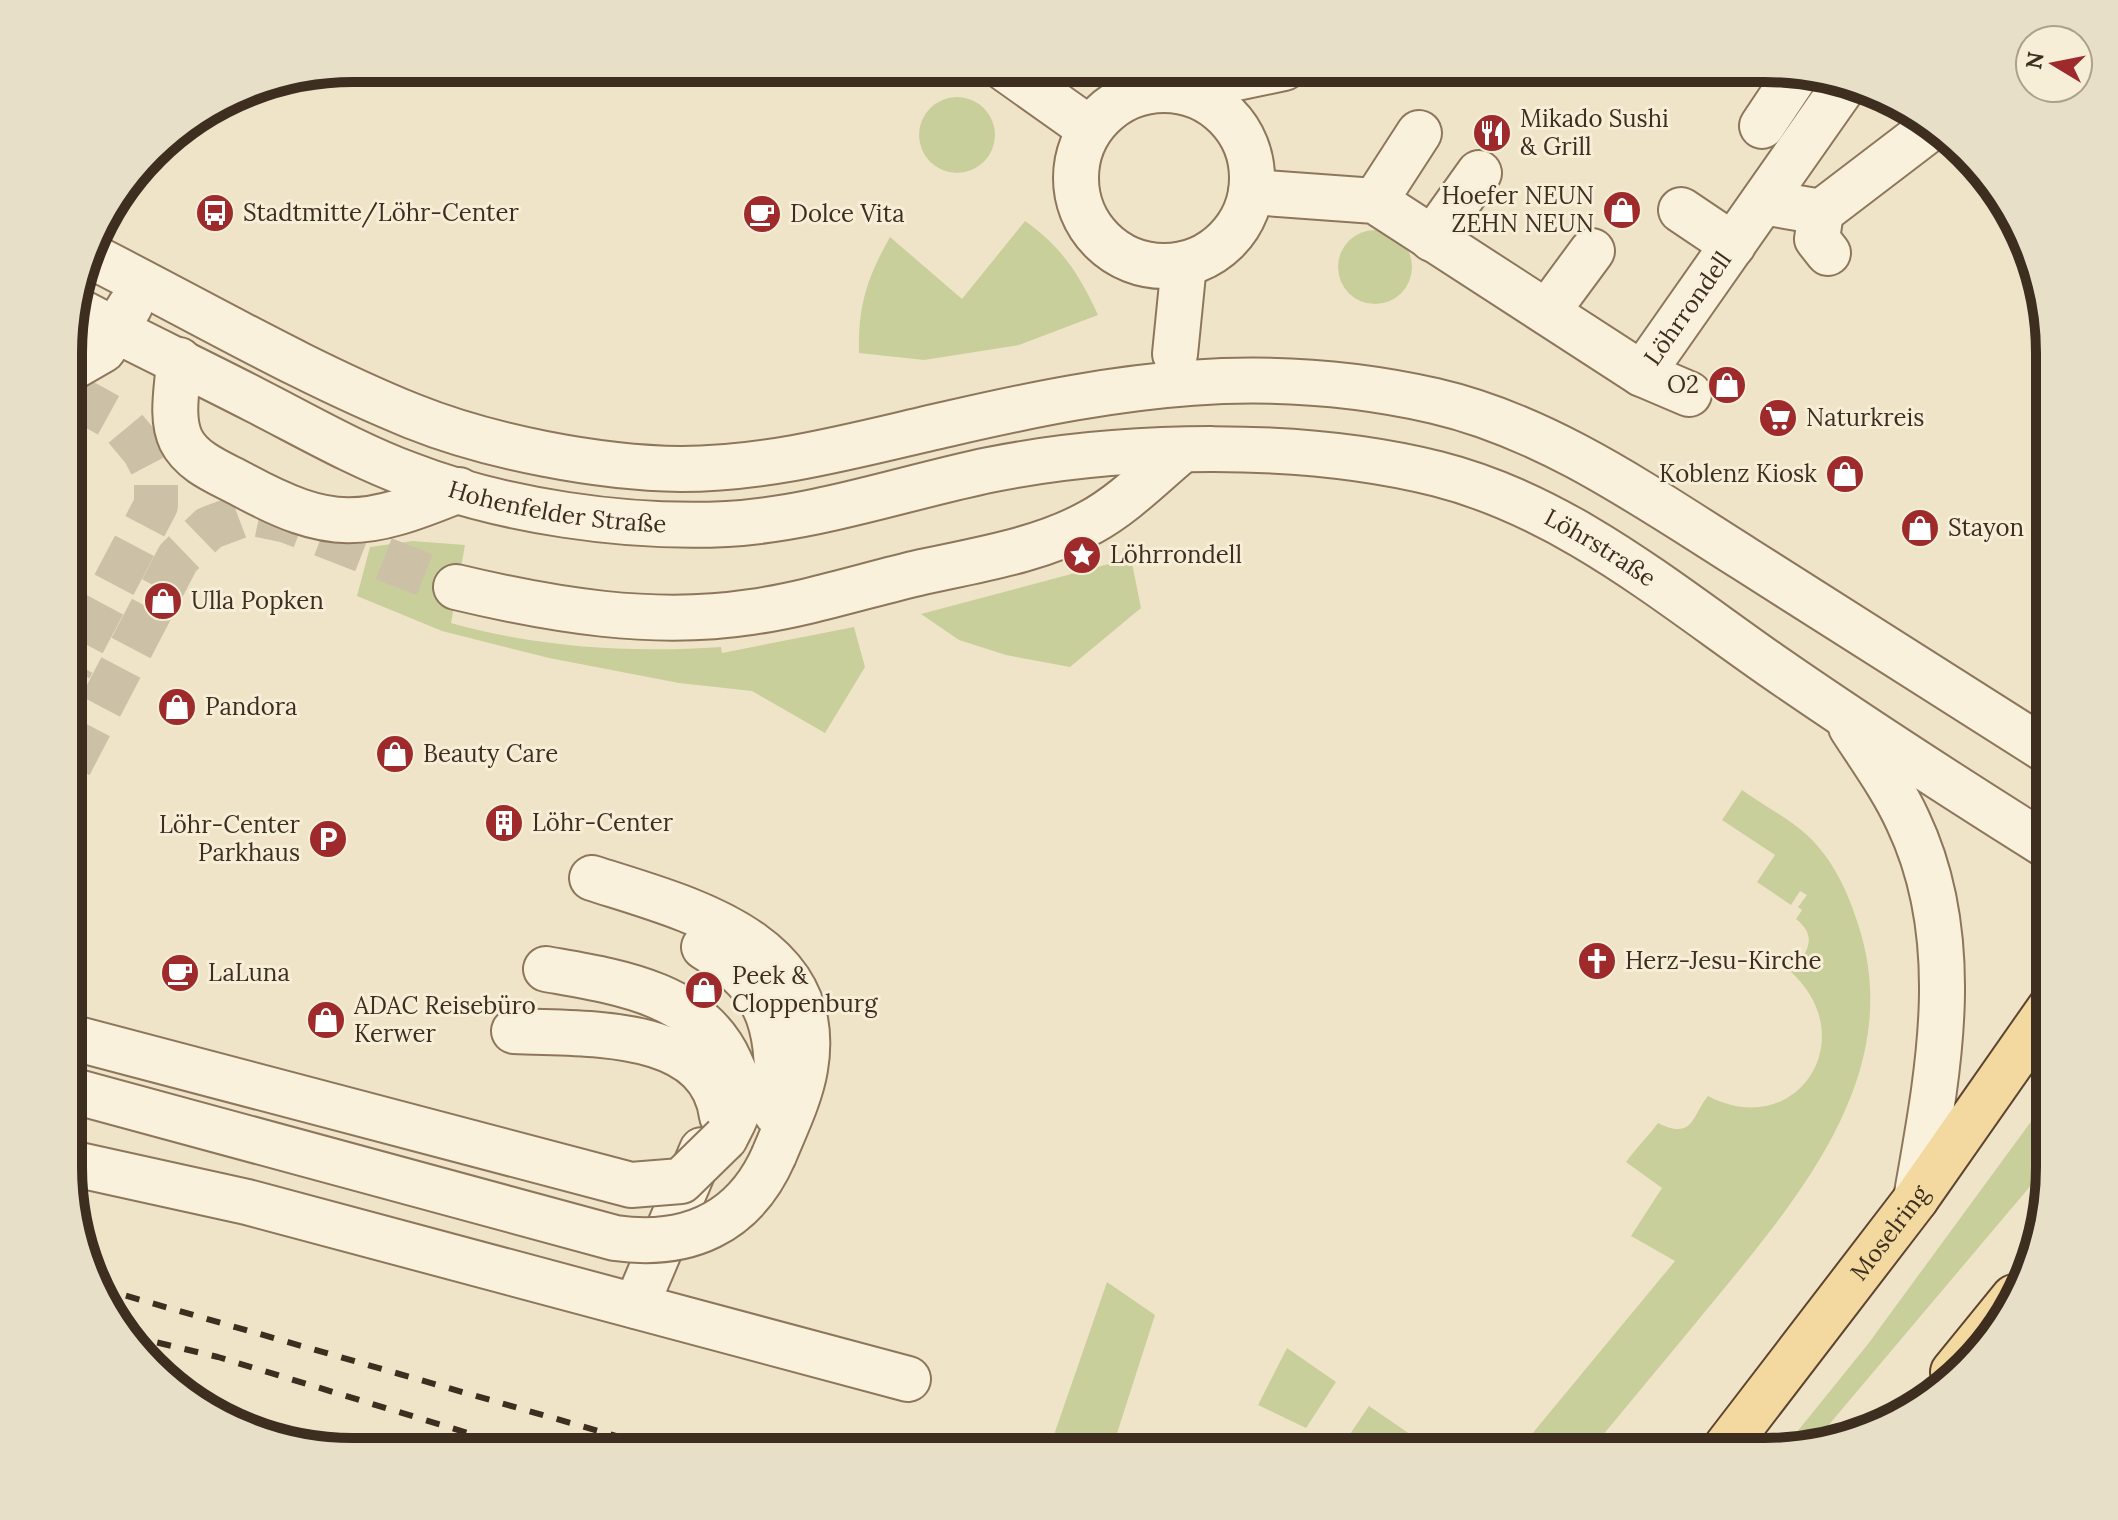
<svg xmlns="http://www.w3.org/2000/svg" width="2118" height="1520" font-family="Lora,serif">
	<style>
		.green { fill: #c9cf9b }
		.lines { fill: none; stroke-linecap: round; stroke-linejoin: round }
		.minor-tunnel { stroke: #ccc0a6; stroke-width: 44; stroke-dasharray: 44 22; stroke-linecap: butt }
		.minor-casing { stroke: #8d765c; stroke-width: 48 }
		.major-casing { stroke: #5b4430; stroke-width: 48 }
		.minor { stroke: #faf1dc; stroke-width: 44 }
		.major { stroke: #f3d9a0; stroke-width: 44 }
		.rail { stroke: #3d2e20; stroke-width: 6; stroke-dasharray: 14 14; stroke-linecap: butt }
		.minor-bridge-casing { stroke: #8d765c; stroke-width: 48; stroke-linecap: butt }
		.minor-bridge { stroke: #faf1dc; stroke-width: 44 }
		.labels { text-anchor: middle; stroke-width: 6; stroke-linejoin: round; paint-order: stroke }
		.poi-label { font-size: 24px; fill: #3d2e20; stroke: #f7eed8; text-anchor: start }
		.street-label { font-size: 24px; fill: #3d2e20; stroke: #f7eed8 }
		.rim { fill: none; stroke: #3d2e20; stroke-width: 10 }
	</style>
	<rect width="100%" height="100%" fill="#f0e4c8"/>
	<g class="green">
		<circle cx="957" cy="135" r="38"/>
		<path d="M1025,221C1061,246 1080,275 1098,315L1019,345L924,360L859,353C858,305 867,278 890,237L962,299Z"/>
		<circle cx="1375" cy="267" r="37"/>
		<path d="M413,541L465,545L451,623C540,648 629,653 721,647L722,653L854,627L865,667L825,733L752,691L679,683L549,658L442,631L357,596L370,547Z"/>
		<polygon points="1131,558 1141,608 1070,667 1006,655 959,640 921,614"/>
		<path d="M1742,790C1763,805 1788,818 1807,835C1833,859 1848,892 1858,924C1907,1072 1800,1196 1713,1302C1672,1352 1630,1402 1589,1452H1517L1675,1261L1631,1236L1662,1188L1626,1162C1637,1147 1650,1134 1658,1123C1694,1141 1692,1115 1708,1096C1796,1142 1864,1039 1791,972C1804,955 1821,939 1796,919L1802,910L1798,907L1807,895L1800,891L1791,905L1757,882L1775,855L1722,820Z"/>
		<polygon points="2049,1097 2049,1164 1816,1440 1784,1448 1868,1344"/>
		<polygon points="1107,1282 1155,1315 1111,1452 1048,1452"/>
		<polygon points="1287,1348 1336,1382 1306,1428 1258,1405"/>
		<polygon points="1369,1406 1436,1452 1350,1452 1342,1446"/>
	</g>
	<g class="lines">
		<g class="minor-tunnel">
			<polyline points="70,394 119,421 144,451 156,474 156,505 70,668"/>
			<polyline points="70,765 178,558 209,528 249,513 287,521 456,587"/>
		</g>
		<g class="minor-casing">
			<g id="minor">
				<polyline points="1004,68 1090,129"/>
				<polyline points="1222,81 1284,68"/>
				<circle cx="1164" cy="178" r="88"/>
				<polyline points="1762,126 1798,72"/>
				<polyline points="1251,192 1375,201 1642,374 1689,394"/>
				<polyline points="1375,201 1419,133"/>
				<polyline points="1763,202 1821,212 1935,125"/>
				<polyline points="1681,210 1733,245"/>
				<polyline points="1821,212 1817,239 1828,253"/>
				<polyline points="1432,239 1479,173"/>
				<path d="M89,255C196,309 301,371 412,416C489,447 598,468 681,469C773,469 863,443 952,423C1121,384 1263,362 1435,401C1548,427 1648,498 1745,559C1846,623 1948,688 2049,752"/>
				<path id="s1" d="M73,308C133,340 195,369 255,400C306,426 356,455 410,475C503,511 627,529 727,524C815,519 903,488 989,470C1125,443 1303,440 1438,474C1564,506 1665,591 1771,665C1862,728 1955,788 2049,847"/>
				<polyline points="1547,312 1592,251"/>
				<polyline points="1175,354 1184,264"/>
				<path d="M179,360C178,385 170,417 181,440C192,462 218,472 239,483C332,534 363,529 459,490"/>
				<polyline points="70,369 103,350 130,306"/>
				<path id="s2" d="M1642,374L1846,83"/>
				<path d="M456,587C552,610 653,627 751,612C808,604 866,585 922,572C977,560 1041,550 1091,522C1124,504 1152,475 1181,451"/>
				<path d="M1851,727C1871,758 1893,788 1908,821C1965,941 1938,1074 1916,1199"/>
				<path d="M592,878C685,908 827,941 805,1069C800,1098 785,1128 774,1155"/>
				<path d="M704,947C776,989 780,1035 776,1113"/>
				<path d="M546,969C613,981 699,992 730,1062C736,1074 742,1091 740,1104C738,1115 730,1128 725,1138"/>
				<path d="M514,1031C583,1035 710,1025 722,1116"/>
				<polyline points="70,1163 247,1202 908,1379"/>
				<polyline points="636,1306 702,1150"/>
			</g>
		</g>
		<g class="major-casing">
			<g id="major">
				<polyline points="1953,1372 2014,1297"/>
				<path id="s3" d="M1722,1452L1916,1199L2049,1009"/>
			</g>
		</g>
		<use href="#minor" class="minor"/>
		<use href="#major" class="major"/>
		<g class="rail">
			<polyline points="99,1288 672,1452"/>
			<polyline points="130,1336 218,1357 527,1451"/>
		</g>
		<g class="minor-bridge-casing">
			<g id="minor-bridge">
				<polyline points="70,1037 631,1185 681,1181 725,1138"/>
				<path d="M70,1090L615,1238C687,1248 744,1224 774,1155"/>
			</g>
		</g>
		<use href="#minor-bridge" class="minor-bridge"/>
	</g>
	<defs>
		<g id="restaurant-disc" transform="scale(2)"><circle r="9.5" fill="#9e2a2b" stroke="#f7eed8"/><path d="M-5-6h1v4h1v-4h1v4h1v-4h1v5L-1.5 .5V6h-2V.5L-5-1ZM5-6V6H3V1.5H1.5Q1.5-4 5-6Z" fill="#fff"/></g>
		<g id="shop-disc" transform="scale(2)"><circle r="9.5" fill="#9e2a2b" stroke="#f7eed8"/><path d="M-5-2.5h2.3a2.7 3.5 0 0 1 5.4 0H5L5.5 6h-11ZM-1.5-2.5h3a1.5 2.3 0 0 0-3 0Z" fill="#fff"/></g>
		<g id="bus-disc" transform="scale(2)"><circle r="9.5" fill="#9e2a2b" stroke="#f7eed8"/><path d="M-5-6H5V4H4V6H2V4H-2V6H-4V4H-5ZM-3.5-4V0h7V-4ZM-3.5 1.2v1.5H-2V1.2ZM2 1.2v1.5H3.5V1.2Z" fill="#fff"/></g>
		<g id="cafe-disc" transform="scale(2)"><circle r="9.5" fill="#9e2a2b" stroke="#f7eed8"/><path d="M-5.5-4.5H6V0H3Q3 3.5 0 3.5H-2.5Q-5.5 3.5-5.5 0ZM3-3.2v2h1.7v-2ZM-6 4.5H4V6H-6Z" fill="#fff"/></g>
		<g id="supermarket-disc" transform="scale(2)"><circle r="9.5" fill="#9e2a2b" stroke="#f7eed8"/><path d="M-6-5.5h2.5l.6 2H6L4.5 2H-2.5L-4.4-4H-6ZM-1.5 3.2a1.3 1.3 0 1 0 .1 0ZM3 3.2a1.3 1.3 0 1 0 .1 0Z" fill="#fff"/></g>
		<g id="sight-disc" transform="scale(2)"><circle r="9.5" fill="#9e2a2b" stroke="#f7eed8"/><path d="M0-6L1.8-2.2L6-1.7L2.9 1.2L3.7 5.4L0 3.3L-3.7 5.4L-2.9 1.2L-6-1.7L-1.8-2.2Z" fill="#fff"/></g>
		<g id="building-disc" transform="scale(2)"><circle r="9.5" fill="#9e2a2b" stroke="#f7eed8"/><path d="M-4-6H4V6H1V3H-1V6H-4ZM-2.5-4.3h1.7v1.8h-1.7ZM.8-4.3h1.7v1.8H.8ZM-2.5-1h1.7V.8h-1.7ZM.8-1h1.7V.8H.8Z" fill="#fff"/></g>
		<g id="parking-disc" transform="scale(2)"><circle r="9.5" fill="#9e2a2b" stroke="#f7eed8"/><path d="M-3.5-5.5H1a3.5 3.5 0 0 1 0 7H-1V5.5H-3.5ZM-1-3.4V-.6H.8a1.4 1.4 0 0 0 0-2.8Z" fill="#fff"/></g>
		<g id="church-disc" transform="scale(2)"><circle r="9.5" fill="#9e2a2b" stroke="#f7eed8"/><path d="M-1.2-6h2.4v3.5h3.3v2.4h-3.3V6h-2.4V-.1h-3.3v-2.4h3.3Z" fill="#fff"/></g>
	</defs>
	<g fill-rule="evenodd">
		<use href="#restaurant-disc" x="1492" y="133"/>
		<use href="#shop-disc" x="1622" y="210"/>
		<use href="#bus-disc" x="215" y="213"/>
		<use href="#cafe-disc" x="762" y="214"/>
		<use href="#shop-disc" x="1727" y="385"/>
		<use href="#supermarket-disc" x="1778" y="418"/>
		<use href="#shop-disc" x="1845" y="474"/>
		<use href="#shop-disc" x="1920" y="528"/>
		<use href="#sight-disc" x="1082" y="555"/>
		<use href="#shop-disc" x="163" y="601"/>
		<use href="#shop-disc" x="177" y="707"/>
		<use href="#shop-disc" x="395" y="754"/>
		<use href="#building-disc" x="504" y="823"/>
		<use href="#parking-disc" x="328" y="839"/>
		<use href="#church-disc" x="1597" y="961"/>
		<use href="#cafe-disc" x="180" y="973"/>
		<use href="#shop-disc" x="704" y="990"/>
		<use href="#shop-disc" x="326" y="1020"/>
	</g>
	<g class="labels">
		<g class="poi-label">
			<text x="1520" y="127">Mikado Sushi<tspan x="1520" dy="28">&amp; Grill</tspan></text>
			<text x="1594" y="204" text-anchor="end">Hoefer NEUN<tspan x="1594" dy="28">ZEHN NEUN</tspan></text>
			<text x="243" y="221">Stadtmitte/Löhr-Center</text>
			<text x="790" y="222">Dolce Vita</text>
			<text x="1699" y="393" text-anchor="end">O2</text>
			<text x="1806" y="426">Naturkreis</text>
			<text x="1817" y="482" text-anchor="end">Koblenz Kiosk</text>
			<text x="1948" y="536">Stayon</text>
			<text x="1110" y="563">Löhrrondell</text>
			<text x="191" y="609">Ulla Popken</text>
			<text x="205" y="715">Pandora</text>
			<text x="423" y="762">Beauty Care</text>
			<text x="532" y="831">Löhr-Center</text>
			<text x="300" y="833" text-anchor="end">Löhr-Center<tspan x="300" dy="28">Parkhaus</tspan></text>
			<text x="1625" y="969">Herz-Jesu-Kirche</text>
			<text x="208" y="981">LaLuna</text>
			<text x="732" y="984">Peek &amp;<tspan x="732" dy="28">Cloppenburg</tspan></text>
			<text x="354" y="1014">ADAC Reisebüro<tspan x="354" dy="28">Kerwer</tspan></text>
		</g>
		<g class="street-label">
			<text dy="8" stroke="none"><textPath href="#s2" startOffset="80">Löhrrondell</textPath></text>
			<text dy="8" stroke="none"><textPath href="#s1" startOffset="528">Hohenfelder Straße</textPath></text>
			<text dy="8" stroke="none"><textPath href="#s1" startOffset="1598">Löhrstraße</textPath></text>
			<text dy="8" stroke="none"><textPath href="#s3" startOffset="276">Moselring</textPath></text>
		</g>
	</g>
	<path d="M0 0H2118V1520H0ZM353 82H1765A271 271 0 0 1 2036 353V1167A271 271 0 0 1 1765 1438H353A271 271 0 0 1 82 1167V353A271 271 0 0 1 353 82Z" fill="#e8dfc9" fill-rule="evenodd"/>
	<path class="rim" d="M353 82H1765A271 271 0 0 1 2036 353V1167A271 271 0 0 1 1765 1438H353A271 271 0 0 1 82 1167V353A271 271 0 0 1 353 82Z"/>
	<g transform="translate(2054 64) rotate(280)"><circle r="38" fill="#f7eed8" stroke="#ada18e" stroke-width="2"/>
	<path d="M0-6L14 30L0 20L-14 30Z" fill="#9e2a2b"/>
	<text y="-12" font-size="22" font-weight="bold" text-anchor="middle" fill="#3d2e20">N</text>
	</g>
</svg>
